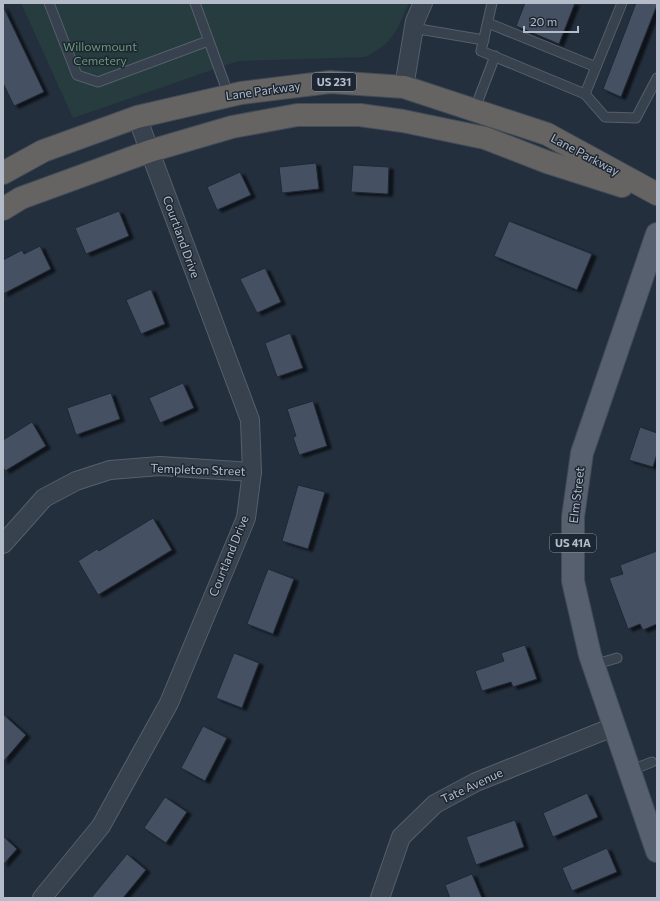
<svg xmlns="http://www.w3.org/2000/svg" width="660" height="901" font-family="Commissioner,sans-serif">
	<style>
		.green { fill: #263c3f }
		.building { fill: #455162; stroke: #1f2835; filter: url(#shadow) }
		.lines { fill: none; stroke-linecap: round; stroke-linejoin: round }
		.service-casing { stroke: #565f6c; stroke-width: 11 }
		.minor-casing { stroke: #565f6c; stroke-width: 20 }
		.primary-casing { stroke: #414a57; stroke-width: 24 }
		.trunk-casing { stroke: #434c59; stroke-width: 24 }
		.service { stroke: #38414e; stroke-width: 9 }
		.minor { stroke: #38414e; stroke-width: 18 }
		.primary { stroke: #56606e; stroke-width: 22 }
		.trunk { stroke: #656462; stroke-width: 22 }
		.labels { text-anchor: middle; stroke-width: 3; stroke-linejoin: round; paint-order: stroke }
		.shield { fill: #1d2633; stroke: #878f9c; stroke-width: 1 }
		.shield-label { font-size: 11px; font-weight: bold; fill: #b4bcc9 }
		.park-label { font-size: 12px; fill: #6b9a76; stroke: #1d2633 }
		.street-label { font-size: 12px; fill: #b4bcc9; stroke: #1d2633 }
	</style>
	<defs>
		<filter id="shadow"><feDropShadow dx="4.5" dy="2.5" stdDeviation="1" flood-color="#0009"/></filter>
	</defs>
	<rect width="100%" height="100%" fill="#242f3e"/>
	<path class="green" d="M21,3H409C396,31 394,43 365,57L238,61L73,118Z"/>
	<g class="building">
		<polygon points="525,3 575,3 559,44 516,26"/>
		<polygon points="636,3 657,3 657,5 621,97 603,89"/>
		<polygon points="3,6 44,92 14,106 3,83"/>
		<polygon points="316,163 319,189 282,193 279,167"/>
		<polygon points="353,165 389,167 388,194 351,192"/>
		<polygon points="240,172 251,195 217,210 207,187"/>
		<polygon points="119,211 129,236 86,254 75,228"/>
		<polygon points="509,221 592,254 577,290 494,256"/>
		<polygon points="40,246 51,269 3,294 3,260 22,250 24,254"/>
		<polygon points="265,268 281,302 257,313 240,279"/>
		<polygon points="151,289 165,324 141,334 126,300"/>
		<polygon points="290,333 303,368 277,377 265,343"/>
		<polygon points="183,383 194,408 160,423 149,398"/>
		<polygon points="111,393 120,419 76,435 67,408"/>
		<polygon points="313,401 327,446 299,455 293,437 296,436 287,409"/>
		<polygon points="32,422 46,446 5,471 3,467 3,440"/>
		<polygon points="640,427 657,433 657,454 653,467 629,460"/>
		<polygon points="298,485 325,492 308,549 282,541"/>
		<polygon points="153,518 172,550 98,595 78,561 97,549 99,551"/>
		<polygon points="657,551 657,624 643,630 640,624 628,629 609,578 623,574 620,565"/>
		<polygon points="268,569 294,579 273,634 247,624"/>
		<polygon points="525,645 537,679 513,687 511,682 482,691 475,671 504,661 501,653"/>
		<polygon points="234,653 259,663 242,708 216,698"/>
		<polygon points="3,714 26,735 3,762"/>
		<polygon points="203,726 227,738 205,781 181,768"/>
		<polygon points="587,793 598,817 553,837 543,813"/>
		<polygon points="165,797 187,812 166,843 144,828"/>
		<polygon points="515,820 524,847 476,865 466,837"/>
		<polygon points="3,836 17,849 3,865"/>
		<polygon points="607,848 617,872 572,891 562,868"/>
		<polygon points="127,854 146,870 123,898 91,898"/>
		<polygon points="472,874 482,898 450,898 445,885"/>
	</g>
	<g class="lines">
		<g class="service-casing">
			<g id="service">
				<polyline points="49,3 77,75 98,82 208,41"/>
				<polyline points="195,3 229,96"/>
				<polyline points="492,3 481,51 585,94"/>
				<polyline points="622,3 585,94 605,117 636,118 657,78"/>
				<polyline points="488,23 596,67"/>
				<polyline points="413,28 484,40"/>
				<polyline points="474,111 495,56"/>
				<polyline points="593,665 617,658"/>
				<polyline points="629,771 652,762"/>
			</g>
		</g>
		<g class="minor-casing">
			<g id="minor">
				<polyline points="404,87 415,21 423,3"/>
				<polyline points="3,544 44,498 76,481 110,470 160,466 252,472"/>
				<polyline points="42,898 101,826 169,703 246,518 252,472 250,420 137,117"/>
				<polyline points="380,898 401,837 435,804 476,782 613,727"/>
			</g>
		</g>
		<g class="primary-casing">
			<polyline id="primary" points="657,234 582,453 573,517 573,581 590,655 657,851"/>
		</g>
		<g class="trunk-casing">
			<g id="trunk">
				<polyline points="3,173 43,151 137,117 241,93 330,82 404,87 547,134 657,194"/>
				<polyline points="3,209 21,198 150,151 232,127 297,115 360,115 403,121 485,138 547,162 622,186"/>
			</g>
		</g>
		<use href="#service" class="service"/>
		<use href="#minor" class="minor"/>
		<use href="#primary" class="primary"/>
		<use href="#trunk" class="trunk"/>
	</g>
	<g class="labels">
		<g class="shield">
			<rect x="312" y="73" width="44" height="18" rx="3"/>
			<rect x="550" y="534" width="46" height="18" rx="3"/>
		</g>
		<g class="shield-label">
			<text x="334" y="86">US 231</text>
			<text x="573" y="547">US 41A</text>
		</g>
		<g class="park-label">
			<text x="100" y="51">Willowmount<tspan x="100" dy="14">Cemetery</tspan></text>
		</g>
		<g class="street-label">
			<text transform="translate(263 91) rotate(-8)" y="4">Lane Parkway</text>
			<text transform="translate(585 155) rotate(28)" y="4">Lane Parkway</text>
			<text transform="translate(181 237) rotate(70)" y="4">Courtland Drive</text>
			<text transform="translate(198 470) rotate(2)" y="4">Templeton Street</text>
			<text transform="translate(577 495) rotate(-83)" y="4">Elm Street</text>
			<text transform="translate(229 556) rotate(-68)" y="4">Courtland Drive</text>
			<text transform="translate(472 786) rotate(-25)" y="4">Tate Avenue</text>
		</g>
	</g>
	<rect width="660" height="901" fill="none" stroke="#b4bcc9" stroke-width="8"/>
	<path d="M524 26v6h54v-6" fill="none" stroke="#b4bcc9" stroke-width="2"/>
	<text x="530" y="26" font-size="12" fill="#b4bcc9" stroke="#1d2633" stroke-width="3" paint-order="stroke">20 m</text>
</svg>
